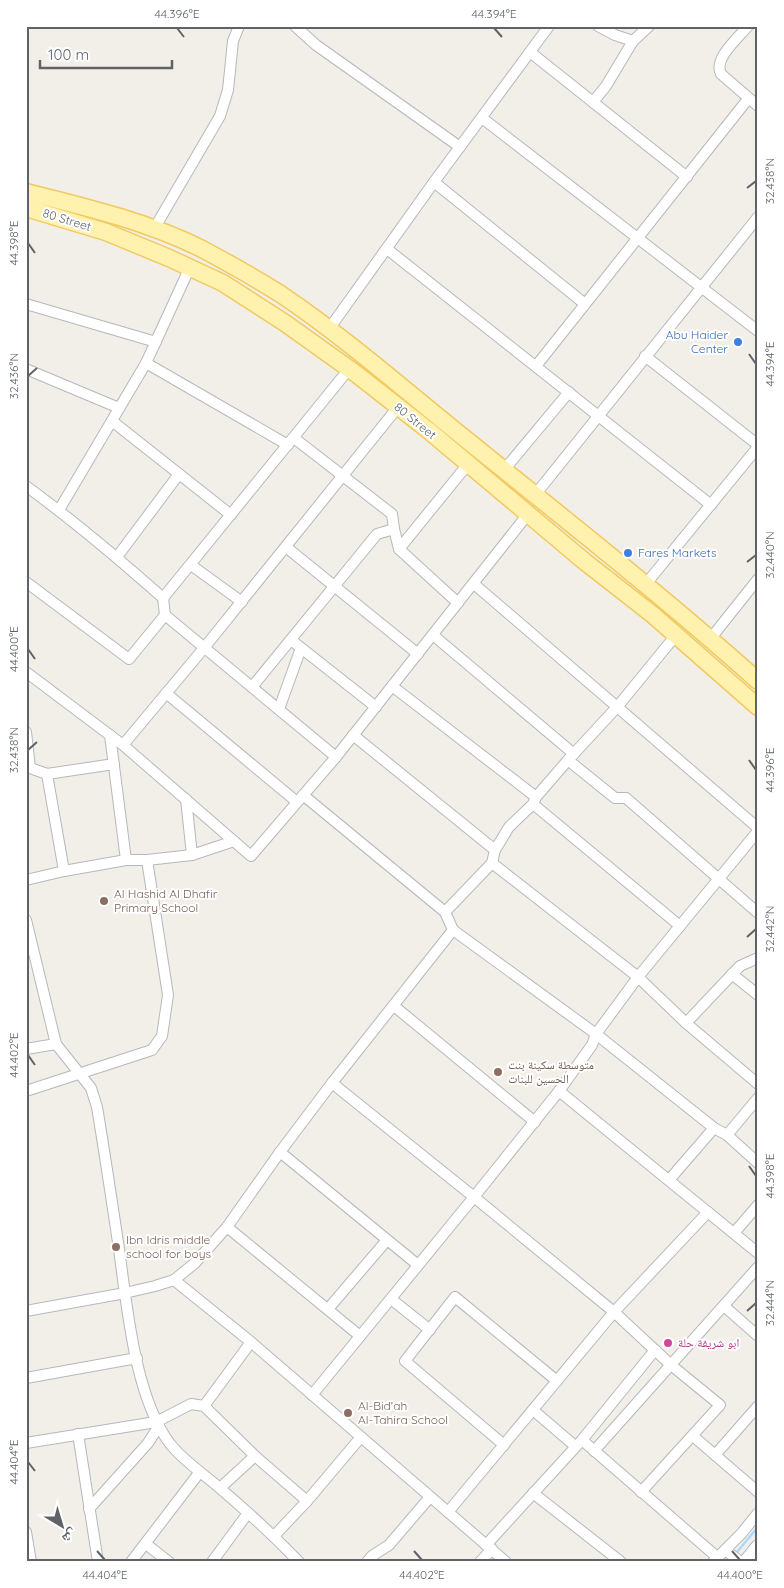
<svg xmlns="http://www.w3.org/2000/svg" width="784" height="1588" font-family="Quicksand,'Noto Naskh Arabic',sans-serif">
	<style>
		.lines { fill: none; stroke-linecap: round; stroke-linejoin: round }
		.stream { stroke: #aadaff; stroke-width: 2.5 }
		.street-casing { stroke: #b5b8bc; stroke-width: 12 }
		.secondary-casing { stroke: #b6babf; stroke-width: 16 }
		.primary-casing { stroke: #f2c960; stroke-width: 19 }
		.street { stroke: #fff; stroke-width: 10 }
		.secondary { stroke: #fff; stroke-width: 14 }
		.primary { stroke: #fff2af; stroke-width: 16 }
		.ticks { fill: none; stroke: #5f6368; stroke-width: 2 }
		.shop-dot { fill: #3f7fe0; stroke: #fff; stroke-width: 2 }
		.education-dot { fill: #8d6e63; stroke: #fff; stroke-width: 2 }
		.hotel-dot { fill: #d1479c; stroke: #fff; stroke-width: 2 }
		.labels { text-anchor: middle; stroke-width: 4; stroke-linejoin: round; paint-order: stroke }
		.street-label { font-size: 12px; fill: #5f6368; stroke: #fff }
		.shop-label { font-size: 12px; fill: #366cbe; stroke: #fff; text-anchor: end }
		.education-label { font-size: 12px; fill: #785e54; stroke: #fff; text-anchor: start }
		.hotel-label { font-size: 12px; fill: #b23c85; stroke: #fff; text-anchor: start }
		.neatline { fill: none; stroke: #5f6368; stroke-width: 2 }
		.ticks-label { font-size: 12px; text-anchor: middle; fill: #5f6368 }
	</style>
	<rect width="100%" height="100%" fill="#f1efe8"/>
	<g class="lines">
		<g class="stream">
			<polyline points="737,1552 758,1527"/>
			<polyline points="728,1562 729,1560"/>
		</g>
		<g class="street-casing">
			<g id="street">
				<polyline points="295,26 316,45 460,147"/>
				<path d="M748,26C738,38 713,59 721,74L758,106"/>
				<polyline points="633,41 649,26"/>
				<polyline points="530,52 687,177"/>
				<polyline points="593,102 606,86 633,41 615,35 598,26"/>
				<polyline points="482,118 758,331"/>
				<polyline points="434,182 585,304"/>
				<polyline points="154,229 220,116 228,90 233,41 239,26"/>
				<polyline points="387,249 711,505"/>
				<polyline points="26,304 156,342"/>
				<polyline points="329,329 434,182 549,26"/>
				<polyline points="645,356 758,445"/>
				<polyline points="146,363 288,445"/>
				<polyline points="536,366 748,99"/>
				<polyline points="26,369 119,408"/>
				<polyline points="112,421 231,515"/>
				<polyline points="294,438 392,514 394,529 399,549 458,603"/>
				<polyline points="504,470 569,392"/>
				<path d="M26,486C74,521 119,559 163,598L165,615L336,757"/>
				<polyline points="535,495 758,217"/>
				<polyline points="59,510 146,363 190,267"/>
				<polyline points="286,547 418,654"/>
				<polyline points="399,549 468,464"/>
				<polyline points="117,557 179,474"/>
				<polyline points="191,565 242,602"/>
				<polyline points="26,582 129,659 165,615"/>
				<polyline points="474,584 758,828"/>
				<polyline points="645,585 758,447"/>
				<polyline points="163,598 349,369"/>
				<polyline points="433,635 574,754"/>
				<polyline points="711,638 758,579"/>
				<polyline points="291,640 376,707"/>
				<polyline points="26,672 123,745 251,856 336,757 528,514"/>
				<polyline points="392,686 536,797"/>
				<polyline points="252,687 377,534 394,529"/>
				<polyline points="166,693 297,802"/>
				<polyline points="279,709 301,648"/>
				<polyline points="26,732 30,768"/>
				<polyline points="110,735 126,860"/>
				<polyline points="353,735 495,850"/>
				<polyline points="123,745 204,648 398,407"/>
				<polyline points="568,760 615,798 626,798 758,913"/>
				<polyline points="26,769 30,768 47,774 114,764"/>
				<polyline points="47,774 64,871"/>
				<polyline points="303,795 445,912 453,930 596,1034 714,1128 727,1135 758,1163"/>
				<polyline points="186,799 192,855"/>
				<polyline points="533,804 680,926"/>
				<polyline points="492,863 638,977 686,1023 758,1084"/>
				<polyline points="26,880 64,871 126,860 147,860 192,855 234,841"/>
				<polyline points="445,912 492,863 495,850 509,827 533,804 536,797 568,760 618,706 676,635"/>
				<path d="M26,920L56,1044L91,1088L97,1107C105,1155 112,1202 119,1249C127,1307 135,1399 171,1445C186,1463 205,1475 222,1490C249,1513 275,1537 299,1562"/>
				<polyline points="732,974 758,995"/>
				<polyline points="394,1006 535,1122"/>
				<polyline points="686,1023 740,966 758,958"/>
				<polyline points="26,1049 56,1044"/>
				<polyline points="332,1083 474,1197 614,1312 671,1365 720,1405 641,1492"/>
				<polyline points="26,1091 152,1050 162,1036 168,995 147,860"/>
				<polyline points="559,1091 758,1253"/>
				<polyline points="727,1135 758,1098"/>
				<polyline points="280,1152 418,1265"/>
				<polyline points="669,1180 714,1128"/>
				<polyline points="227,1227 360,1336"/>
				<polyline points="734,1233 758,1205"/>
				<polyline points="174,1280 251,1342 506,1562"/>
				<polyline points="391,1299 430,1330"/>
				<polyline points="724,1306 758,1336"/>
				<polyline points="328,1309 387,1240"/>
				<polyline points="26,1311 125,1293 155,1286 174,1280 195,1263 227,1227 280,1152 332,1083 453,930"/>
				<polyline points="26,1378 137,1358"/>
				<polyline points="312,1395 474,1197 559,1091 592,1045 596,1034 638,977 758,831"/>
				<polyline points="204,1406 251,1342"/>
				<polyline points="533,1410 575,1446"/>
				<polyline points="78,1434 98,1562"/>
				<polyline points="693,1436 758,1492"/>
				<polyline points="582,1440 717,1557"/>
				<polyline points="26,1443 156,1422 191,1404 204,1406 255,1456 307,1501"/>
				<polyline points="504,1445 405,1361 455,1297 557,1381"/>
				<polyline points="594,1451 758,1267"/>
				<polyline points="715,1455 758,1406"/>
				<polyline points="220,1488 255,1456"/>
				<polyline points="533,1493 621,1562"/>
				<polyline points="89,1509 148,1443 159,1426"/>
				<polyline points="448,1512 614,1312 708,1212"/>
				<polyline points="26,1532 31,1562"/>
				<polyline points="274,1536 307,1501 361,1437"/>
				<polyline points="146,1544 169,1562"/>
				<polyline points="486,1545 582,1440 655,1350"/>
				<polyline points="725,1550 741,1562"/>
				<polyline points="131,1562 199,1473"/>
				<polyline points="212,1562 248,1513"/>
				<polyline points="367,1562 372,1556 389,1545 430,1497"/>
				<polyline points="480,1562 492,1549"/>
				<polyline points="713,1562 741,1534 758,1513"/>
			</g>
		</g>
		<g class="secondary-casing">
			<polyline id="secondary" points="746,1562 758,1547"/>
		</g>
		<g class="primary-casing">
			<g id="primary">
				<path d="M26,192C86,207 149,222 204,250C230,264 257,279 282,295C347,339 407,392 468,441C566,520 664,597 758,681"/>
				<polyline points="26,208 106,232 169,258 223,283 285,323 355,373 428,430 584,561 653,615 758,707"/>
			</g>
		</g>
		<use href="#street" class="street"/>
		<use href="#secondary" class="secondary"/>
		<use href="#primary" class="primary"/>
	</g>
	<path class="ticks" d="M177,28L184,37M494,28L502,37M747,188L756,181M28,243L35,253M749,354L756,364M28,376L37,368M747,562L756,555M28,649L35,659M28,750L37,742M749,760L756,770M747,937L756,929M28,1055L35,1065M749,1166L756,1176M747,1311L756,1303M28,1462L35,1471M97,1551L105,1560M414,1551L422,1560M732,1551L740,1560"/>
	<g class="shop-dot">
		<circle cx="738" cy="342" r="5"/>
		<circle cx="628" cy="553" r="5"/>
	</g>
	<g class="education-dot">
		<circle cx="104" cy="901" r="5"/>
		<circle cx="498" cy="1072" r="5"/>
		<circle cx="116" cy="1247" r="5"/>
		<circle cx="348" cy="1413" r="5"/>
	</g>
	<circle class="hotel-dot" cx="668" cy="1343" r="5"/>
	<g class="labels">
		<g class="street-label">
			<text transform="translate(67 220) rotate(17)" y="4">80 Street</text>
			<text transform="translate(415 421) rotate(39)" y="4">80 Street</text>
		</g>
		<g class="shop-label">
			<text x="728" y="339">Abu Haider<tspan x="728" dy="14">Center</tspan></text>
			<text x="638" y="557" text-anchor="start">Fares Markets</text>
		</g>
		<g class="education-label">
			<text x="114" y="898">Al Hashid Al Dhafir<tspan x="114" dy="14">Primary School</tspan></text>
			<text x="508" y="1069">متوسطة سكينة بنت<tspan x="508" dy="14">الحسين للبنات</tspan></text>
			<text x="126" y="1244">Ibn Idris middle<tspan x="126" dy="14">school for boys</tspan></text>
			<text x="358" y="1410">Al-Bid’ah<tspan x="358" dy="14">Al-Tahira School</tspan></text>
		</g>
		<g class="hotel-label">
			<text x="678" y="1347">ابو شريفة حلة</text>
		</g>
	</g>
	<rect width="784" height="1588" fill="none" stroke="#ffffff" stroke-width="55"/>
	<g transform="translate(62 1526) rotate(142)" stroke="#ffffff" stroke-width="4" paint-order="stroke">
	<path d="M0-4L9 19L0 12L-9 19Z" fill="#5f6368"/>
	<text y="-8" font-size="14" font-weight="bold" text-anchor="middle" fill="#5f6368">ش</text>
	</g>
	<path d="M40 60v8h132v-8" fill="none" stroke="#5f6368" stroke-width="2.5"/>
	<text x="48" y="60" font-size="15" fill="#5f6368" stroke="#ffffff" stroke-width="4" paint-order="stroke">100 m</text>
	<rect x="28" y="28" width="728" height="1532" class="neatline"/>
	<g class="ticks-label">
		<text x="177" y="18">44.396°E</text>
		<text x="494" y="18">44.394°E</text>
		<text transform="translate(770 181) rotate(-90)" y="4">32.438°N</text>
		<text transform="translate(14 243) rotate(-90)" y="4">44.398°E</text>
		<text transform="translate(770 364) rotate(-90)" y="4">44.394°E</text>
		<text transform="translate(14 376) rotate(-90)" y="4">32.436°N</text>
		<text transform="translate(770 555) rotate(-90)" y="4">32.440°N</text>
		<text transform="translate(14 649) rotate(-90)" y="4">44.400°E</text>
		<text transform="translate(14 750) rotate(-90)" y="4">32.438°N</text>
		<text transform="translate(770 770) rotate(-90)" y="4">44.396°E</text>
		<text transform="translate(770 929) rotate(-90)" y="4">32.442°N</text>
		<text transform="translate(14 1055) rotate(-90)" y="4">44.402°E</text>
		<text transform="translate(770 1176) rotate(-90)" y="4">44.398°E</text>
		<text transform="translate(770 1303) rotate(-90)" y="4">32.444°N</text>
		<text transform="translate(14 1462) rotate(-90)" y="4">44.404°E</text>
		<text x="105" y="1579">44.404°E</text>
		<text x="422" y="1579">44.402°E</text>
		<text x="740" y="1579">44.400°E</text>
	</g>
</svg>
